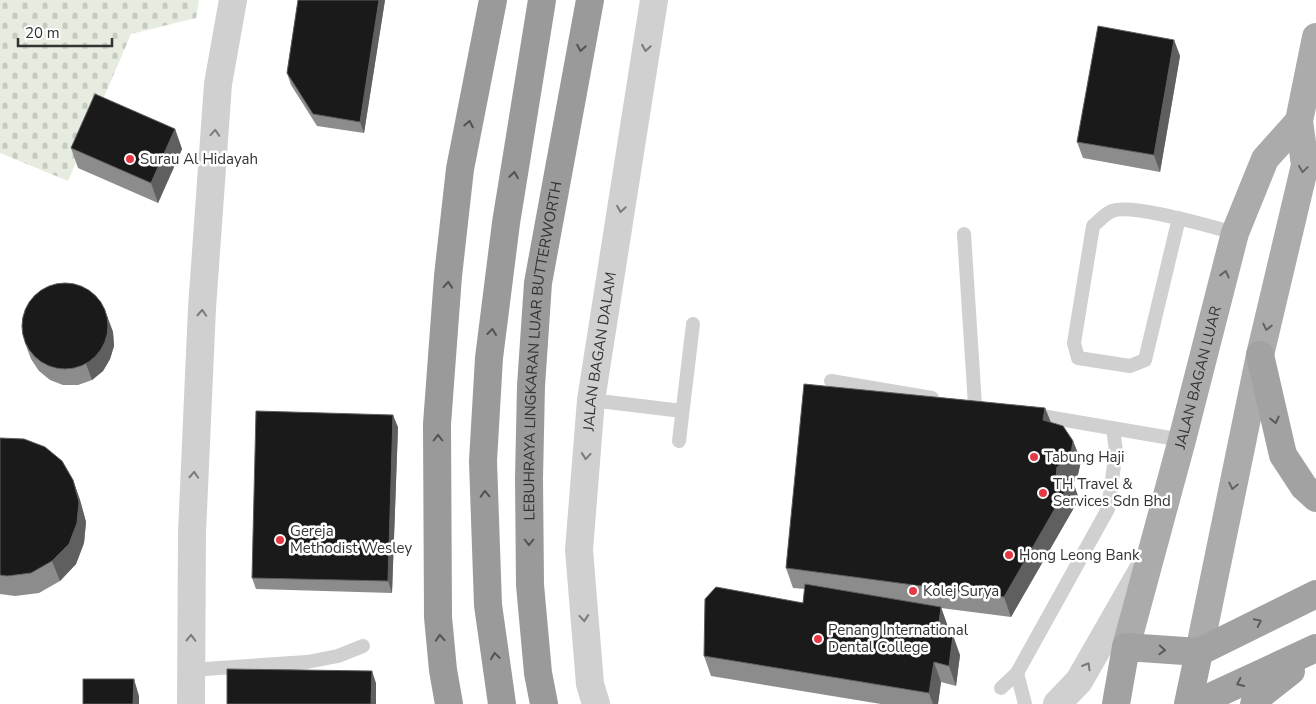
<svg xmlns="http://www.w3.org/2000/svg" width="1316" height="704" font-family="'Nunito Sans',sans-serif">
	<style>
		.cemetery { fill: url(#cemetery-stones) }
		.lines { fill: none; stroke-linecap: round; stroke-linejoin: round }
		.service { stroke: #d0d0d0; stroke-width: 14 }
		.minor { stroke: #d0d0d0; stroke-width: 28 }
		.tertiary { stroke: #d0d0d0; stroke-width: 28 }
		.primary { stroke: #ababab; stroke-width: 28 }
		.trunk { stroke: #a2a2a2; stroke-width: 28 }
		.motorway { stroke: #9a9a9a; stroke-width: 28 }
		.wall { fill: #8c8c8c }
		.shaded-wall { fill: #5f5f5f }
		.building { fill: #1a1a1a; stroke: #5f5f5f }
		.oneway { stroke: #525252 }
		.oneway2 { stroke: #7a7a7a }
		.oneway3 { stroke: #636363 }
		.oneway4 { stroke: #5a5a5a }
		.poi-dot { fill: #e63946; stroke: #fff; stroke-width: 2 }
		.labels { text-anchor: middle; stroke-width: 5; stroke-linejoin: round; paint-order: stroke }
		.poi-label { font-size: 15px; fill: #333; stroke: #fff; text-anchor: start }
		.street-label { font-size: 15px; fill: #333; stroke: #fff }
	</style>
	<defs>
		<pattern id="cemetery-stones" width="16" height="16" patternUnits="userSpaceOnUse" patternTransform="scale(1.25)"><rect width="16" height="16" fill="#e6ecdf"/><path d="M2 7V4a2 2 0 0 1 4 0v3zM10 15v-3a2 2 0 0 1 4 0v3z" fill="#c6cbc0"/></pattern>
	</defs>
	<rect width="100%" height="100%" fill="#fff"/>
	<polygon class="cemetery" points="0,0 199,0 196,18 131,34 68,181 0,153"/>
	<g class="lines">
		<g class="service">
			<path d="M1179,218L1145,360L1130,366L1078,358L1074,343L1093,226C1099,221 1106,213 1112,211C1132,203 1212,227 1235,233"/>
			<polyline points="964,234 975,405"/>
			<polyline points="831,381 932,398"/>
			<polyline points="591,400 682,411"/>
			<polyline points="1030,414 1182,440"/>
			<polyline points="679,441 693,324"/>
			<polyline points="190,670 307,662 338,656 363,646"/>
			<polyline points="1017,673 1025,704"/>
			<polyline points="1001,688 1017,673 1108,509 1116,451 1113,428"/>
		</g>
		<g class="minor">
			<polyline points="191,704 192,533 202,308 218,84 233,0"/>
			<polyline points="1057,704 1079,681 1142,571"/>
		</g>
		<path class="tertiary" id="s1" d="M596,704L590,684L579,550L591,400L654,0"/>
		<g class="primary">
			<path id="s2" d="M1126,647L1182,440L1235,233L1265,159L1299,121"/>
			<polyline points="1199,652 1260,355 1305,165 1299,121 1316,37"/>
		</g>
		<g class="trunk">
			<polyline points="1260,355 1283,455 1304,487 1316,498"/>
			<polyline points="1116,704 1126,647 1199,652 1316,594"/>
			<polyline points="1188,704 1199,652"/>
			<polyline points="1195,704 1316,648"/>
			<polyline points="1254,704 1263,693 1291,671"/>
		</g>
		<g class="motorway">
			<polyline points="449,704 443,670 438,617 437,424 448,276 460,169 493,0"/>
			<polyline points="502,704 488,605 483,461 489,358 506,223 542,0"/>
			<path id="s3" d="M544,704L538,673L530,585L529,478L531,386L538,283L590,0"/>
		</g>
	</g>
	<g class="wall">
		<polygon points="298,0 385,0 364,133 317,126 291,85 287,73"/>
		<polygon points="1174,40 1180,56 1160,172 1083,158 1077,142"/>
		<polygon points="175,129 182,149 158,203 78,168 71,148"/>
		<polygon points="107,316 113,332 114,346 110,359 103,371 92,380 78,385 63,385 50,380 39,371 31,359 25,343"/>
		<polygon points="1045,408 1051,422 1073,441 1081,461 1077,479 1073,482 1079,499 1011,617 941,608 948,627 947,633 960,655 956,686 941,682 938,704 881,704 711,676 704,656 803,603 805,589 793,588 786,568"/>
		<polygon points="398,427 392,593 256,589 252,578"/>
		<polygon points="0,438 73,480 80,500 86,522 84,543 76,564 60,581 39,593 15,596 0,594"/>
	</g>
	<g class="shaded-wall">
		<polygon points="379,0 385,0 364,133 360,122"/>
		<polygon points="1174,40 1180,56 1160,172 1154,155"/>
		<polygon points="175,129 182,149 158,203 151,183"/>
		<polygon points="107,316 113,332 114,346 110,359 103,371 92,380 86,364"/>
		<polygon points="1045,408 1053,428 1043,420"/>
		<polygon points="393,415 398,427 392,593 388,581"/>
		<polygon points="1073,441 1081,461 1077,479 1073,482 1079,499 1011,617 1004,597 1056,478 1057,467"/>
		<polygon points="73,480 80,500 86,522 84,543 76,564 60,581 52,561"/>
		<polygon points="941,607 948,627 945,651 938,631"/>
		<polygon points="953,635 960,655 956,686 949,666"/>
		<polygon points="934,662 941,682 938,704 933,704 929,693"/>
		<polygon points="372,671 376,683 376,704 371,704"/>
		<polygon points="134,679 139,696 139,704 133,704"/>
	</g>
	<g class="building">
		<polygon points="298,0 379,0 360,122 313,114 287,73"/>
		<polygon points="1098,26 1174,40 1154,155 1077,142"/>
		<polygon points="95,94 175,129 151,183 71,148"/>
		<circle cx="65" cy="326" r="43"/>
		<polygon points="804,384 1045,408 1043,420 1063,426 1073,441 1070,459 1057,467 1056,478 1072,479 1004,597 786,568"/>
		<polygon points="256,411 393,415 388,581 252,578"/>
		<polygon points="0,438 24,439 45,447 62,461 73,480 79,502 77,523 69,544 52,561 31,573 7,576 0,575"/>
		<polygon points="805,584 941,607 938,631 953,635 949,666 934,662 929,693 704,656 705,599 716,587 803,603"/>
		<polygon points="227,669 372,671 371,704 227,704"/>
		<polygon points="83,679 134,679 133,704 83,704"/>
	</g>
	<defs><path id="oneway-chevron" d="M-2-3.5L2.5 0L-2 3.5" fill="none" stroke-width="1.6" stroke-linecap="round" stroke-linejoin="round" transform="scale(1.25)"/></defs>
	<g class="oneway">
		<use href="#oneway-chevron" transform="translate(581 48) rotate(100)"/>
		<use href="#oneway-chevron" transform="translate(469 124) rotate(-79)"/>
		<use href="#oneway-chevron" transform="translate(514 175) rotate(-81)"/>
		<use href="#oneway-chevron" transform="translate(448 285) rotate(-86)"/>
		<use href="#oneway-chevron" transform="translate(492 332) rotate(-83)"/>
		<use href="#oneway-chevron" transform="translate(438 438) rotate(-90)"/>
		<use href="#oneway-chevron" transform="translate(485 494) rotate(-92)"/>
		<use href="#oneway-chevron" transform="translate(529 542) rotate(90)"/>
		<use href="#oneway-chevron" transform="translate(440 638) rotate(-94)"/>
		<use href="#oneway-chevron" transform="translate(495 656) rotate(-98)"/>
	</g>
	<g class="oneway2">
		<use href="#oneway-chevron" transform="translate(646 48) rotate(99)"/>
		<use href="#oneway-chevron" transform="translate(215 133) rotate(-86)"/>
		<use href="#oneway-chevron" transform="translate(621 209) rotate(99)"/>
		<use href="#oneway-chevron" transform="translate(202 313) rotate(-87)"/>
		<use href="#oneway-chevron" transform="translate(586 456) rotate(95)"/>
		<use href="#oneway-chevron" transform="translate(194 475) rotate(-87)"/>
		<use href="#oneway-chevron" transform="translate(584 618) rotate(85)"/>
		<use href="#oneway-chevron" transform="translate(191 638) rotate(-89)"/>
		<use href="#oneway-chevron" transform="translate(1087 666) rotate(-60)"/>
	</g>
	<g class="oneway3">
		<use href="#oneway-chevron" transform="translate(1303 169) rotate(98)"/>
		<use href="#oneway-chevron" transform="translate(1225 274) rotate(-76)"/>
		<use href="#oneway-chevron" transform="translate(1267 327) rotate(103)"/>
		<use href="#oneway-chevron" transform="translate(1233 486) rotate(102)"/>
	</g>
	<g class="oneway4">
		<use href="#oneway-chevron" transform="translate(1275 420) rotate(77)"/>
		<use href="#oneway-chevron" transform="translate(1258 622) rotate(-26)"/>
		<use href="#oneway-chevron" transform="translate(1162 650) rotate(3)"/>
		<use href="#oneway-chevron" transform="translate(1240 683) rotate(155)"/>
	</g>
	<g class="poi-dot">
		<circle cx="130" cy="159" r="5"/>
		<circle cx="1034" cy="457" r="5"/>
		<circle cx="1043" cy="493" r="5"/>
		<circle cx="280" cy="540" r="5"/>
		<circle cx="1009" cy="555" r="5"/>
		<circle cx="913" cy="591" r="5"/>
		<circle cx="818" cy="639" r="5"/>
	</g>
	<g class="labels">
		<g class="poi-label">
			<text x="140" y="164">Surau Al Hidayah</text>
			<text x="1044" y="462">Tabung Haji</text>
			<text x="1053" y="489">TH Travel &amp;<tspan x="1053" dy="17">Services Sdn Bhd</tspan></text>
			<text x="290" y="536">Gereja<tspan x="290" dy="17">Methodist Wesley</tspan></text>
			<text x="1019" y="560">Hong Leong Bank</text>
			<text x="923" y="596">Kolej Surya</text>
			<text x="828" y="635">Penang International<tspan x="828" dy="17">Dental College</tspan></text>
		</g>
		<g class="street-label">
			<text dy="5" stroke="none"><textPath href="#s3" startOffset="355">LEBUHRAYA LINGKARAN LUAR BUTTERWORTH</textPath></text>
			<text dy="5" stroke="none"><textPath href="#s1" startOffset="355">JALAN BAGAN DALAM</textPath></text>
			<text dy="5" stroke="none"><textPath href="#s2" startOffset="279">JALAN BAGAN LUAR</textPath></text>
		</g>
	</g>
	<path d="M18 38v8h94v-8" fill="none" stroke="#333333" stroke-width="2.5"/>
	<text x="25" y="38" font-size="15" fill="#333333" stroke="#ffffff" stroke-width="4" paint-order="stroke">20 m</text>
</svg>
